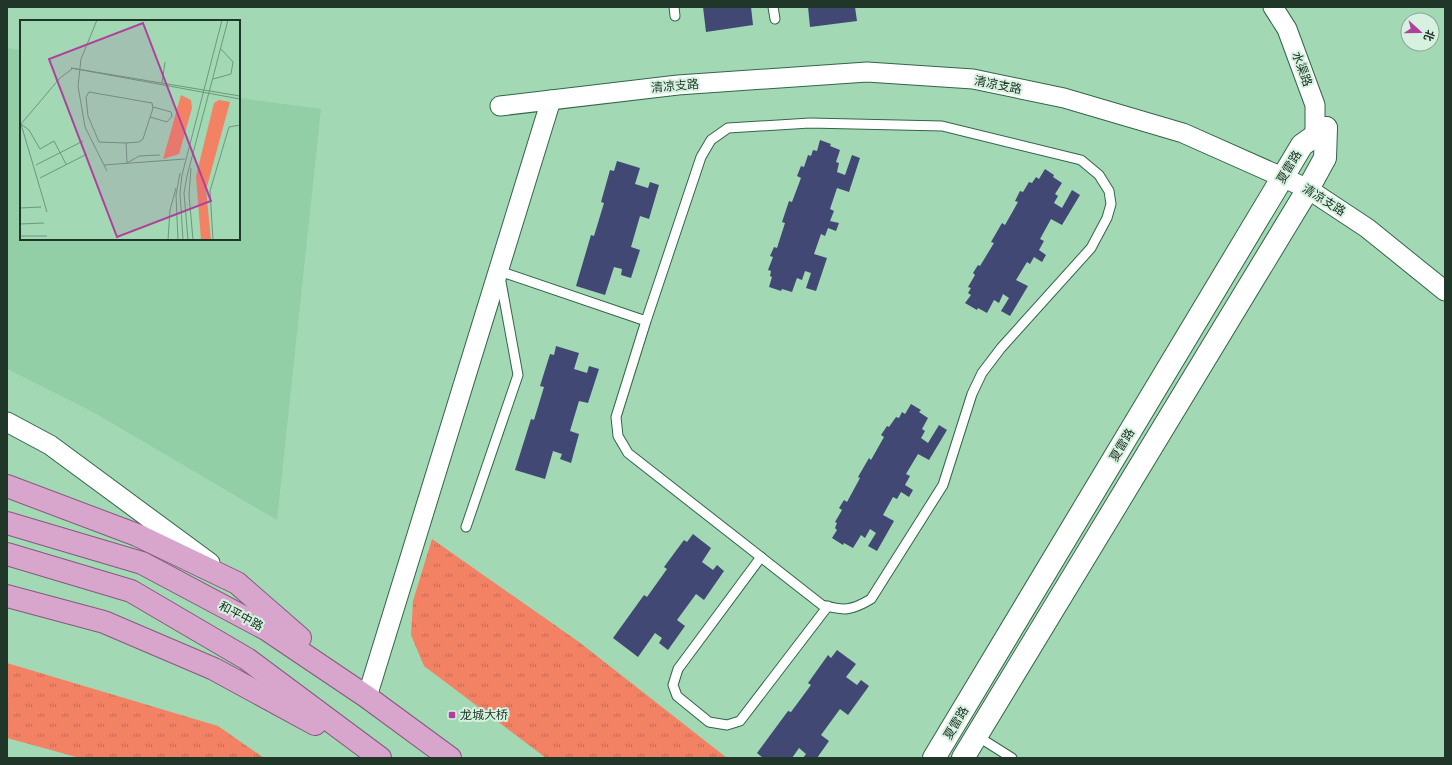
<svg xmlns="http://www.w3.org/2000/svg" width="1452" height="765" font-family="'Times New Roman','Noto Sans SC',serif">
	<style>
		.built { fill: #92cea6 }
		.grass { fill: url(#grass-tufts) }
		.building { fill: #414874 }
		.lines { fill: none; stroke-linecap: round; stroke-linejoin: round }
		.lane-casing { stroke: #336547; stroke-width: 11 }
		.street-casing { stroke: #336547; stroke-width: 21 }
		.secondary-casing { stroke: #336547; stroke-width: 24 }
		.primary-casing { stroke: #87587e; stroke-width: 24 }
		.lane { stroke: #fff; stroke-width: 9 }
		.street { stroke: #fff; stroke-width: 19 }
		.secondary { stroke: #fff; stroke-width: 22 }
		.primary { stroke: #d8a6cd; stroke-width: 22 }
		.poi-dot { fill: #b0409c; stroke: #d6f1df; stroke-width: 1.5 }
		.labels { text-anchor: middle; stroke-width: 4; stroke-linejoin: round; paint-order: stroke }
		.street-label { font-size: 12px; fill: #203628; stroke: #d6f1df }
		.poi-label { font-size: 12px; fill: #203628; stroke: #d6f1df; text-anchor: start }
		.inset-road { fill: none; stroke: #6e977c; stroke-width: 1 }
		.view { fill: #b0409c; fill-opacity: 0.15; stroke: #b0409c; stroke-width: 2 }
		.inset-edge { fill: none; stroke: #203628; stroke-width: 2 }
	</style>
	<defs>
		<pattern id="grass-tufts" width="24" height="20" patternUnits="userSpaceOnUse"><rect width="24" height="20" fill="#f38265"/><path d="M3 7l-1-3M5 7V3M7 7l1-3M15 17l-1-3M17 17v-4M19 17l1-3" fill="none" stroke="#c46b53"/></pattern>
	</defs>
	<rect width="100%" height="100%" fill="#a2d8b4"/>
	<polygon class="built" points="7,48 21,50 21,239 239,239 239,98 321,109 277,520 93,412 7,369"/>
	<g class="grass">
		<polygon points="432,539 579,642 727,758 546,758 424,666 411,635 413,601"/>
		<polygon points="7,663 218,726 264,758 80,758 7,738"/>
	</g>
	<g class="building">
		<polygon points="703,7 751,7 753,25 706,32"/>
		<polygon points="808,7 855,7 857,21 810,27"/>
		<polygon points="820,140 831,144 830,146 840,150 836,162 839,163 837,172 845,175 852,155 860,158 849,192 837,188 830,209 834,211 830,221 839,223 836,231 828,228 825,236 821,234 814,254 827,258 816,291 806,288 811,273 805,271 802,280 797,278 792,292 782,289 781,291 769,287 772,277 770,276 771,271 768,270 773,257 770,256 774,247 777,248 785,223 782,222 789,201 792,202 801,178 797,176 801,166 804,167 808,155 811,156 813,150 817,151"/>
		<polygon points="617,161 640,168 635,184 648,188 650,182 659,185 649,219 640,216 631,247 640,250 631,278 621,275 622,269 614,267 605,295 576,286 591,235 594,236 604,203 601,202 610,170 614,171"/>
		<polygon points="1045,169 1054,175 1053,177 1062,183 1055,194 1058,196 1054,203 1062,208 1072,190 1080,195 1062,225 1051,219 1040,239 1044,241 1039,250 1046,255 1042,262 1034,257 1030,264 1027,262 1016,280 1028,286 1010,316 1001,311 1009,298 1003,294 999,303 994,300 987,313 978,308 977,310 965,303 971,295 968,293 971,288 968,287 975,275 973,273 978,265 980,266 994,243 991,242 1002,223 1005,225 1018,202 1015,201 1020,191 1023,192 1029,182 1032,183 1036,177 1039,179"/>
		<polygon points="556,346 579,353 574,369 587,373 589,366 599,369 588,403 579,401 570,431 579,434 571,463 560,459 562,454 553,451 545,479 515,470 531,419 534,420 544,387 540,386 550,354 554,355"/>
		<polygon points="911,404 921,410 919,412 928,418 922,429 925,431 921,438 928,443 939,425 947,430 929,460 918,454 906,474 910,476 905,485 913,490 909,497 901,492 897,499 893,497 883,515 894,521 877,551 868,546 876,533 870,529 865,538 861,535 853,548 844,543 843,545 832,538 837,530 835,528 837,523 835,522 842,510 839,508 844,500 847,502 860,478 858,477 869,458 871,460 884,437 881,435 887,426 889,427 896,417 899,418 902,412 905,414"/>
		<polygon points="693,534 711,548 702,562 713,570 717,565 724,571 704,600 696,594 677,620 685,626 668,650 659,643 662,638 655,633 638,657 613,638 644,595 647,597 667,569 664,567 684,540 687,542"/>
		<polygon points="837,650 856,664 846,677 857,685 861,680 869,686 848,715 840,709 821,735 829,741 817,758 803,758 806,754 799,748 792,758 763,758 757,753 788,711 791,712 811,685 808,683 828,655 831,658"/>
	</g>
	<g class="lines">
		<g class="lane-casing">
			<g id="lane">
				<polyline points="674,7 675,16"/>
				<polyline points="773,7 775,19"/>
				<path d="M466,527L518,375L499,271L646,321L616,417L618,436L628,453L822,605C844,611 851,611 871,599L943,485L972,394L982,373L1001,348L1091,248L1107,218L1111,204L1109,191L1099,175L1081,160L942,126L810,123L728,128L711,140L701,157L646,321"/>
				<polyline points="761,557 678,669 673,685 677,696 709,722 727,725 740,721 828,606"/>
				<polyline points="977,736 1012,758"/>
			</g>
		</g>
		<g class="street-casing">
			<g id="street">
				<polyline points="1273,7 1287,29 1315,105 1315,136"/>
				<polyline points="500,106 678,85 867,72 973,79 1064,98 1183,133 1282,177 1308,189 1367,228 1445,291"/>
				<polyline points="7,422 50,445 210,563"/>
				<polyline points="367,697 551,100"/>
			</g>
		</g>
		<g class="secondary-casing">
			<g id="secondary">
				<polyline points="934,758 1302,145 1326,128"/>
				<polyline points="963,758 1308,189 1325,158 1326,128"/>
			</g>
		</g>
		<g class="primary-casing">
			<g id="primary">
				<polyline points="7,486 137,535 237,583 300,638"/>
				<polyline points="7,523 142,563 266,629 367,697 450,758"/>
				<polyline points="7,554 131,591 247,659 380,758"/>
				<polyline points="7,596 104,622 214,669 315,724"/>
			</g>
		</g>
		<use href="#lane" class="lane"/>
		<use href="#street" class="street"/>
		<use href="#secondary" class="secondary"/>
		<use href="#primary" class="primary"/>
	</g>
	<rect class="poi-dot" x="448" y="711" width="8" height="8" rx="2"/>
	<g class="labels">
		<g class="street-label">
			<text transform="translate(1302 69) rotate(70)" y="4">水渠路</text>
			<text transform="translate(998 85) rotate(11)" y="4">清凉支路</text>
			<text transform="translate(675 86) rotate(-5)" y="4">清凉支路</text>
			<text transform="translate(1289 167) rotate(-59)" y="4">夏雷路</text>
			<text transform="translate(1324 200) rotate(32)" y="4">清凉支路</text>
			<text transform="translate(1122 445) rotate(-59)" y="4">夏雷路</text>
			<text transform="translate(241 616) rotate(28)" y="4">和平中路</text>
			<text transform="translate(956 723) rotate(-59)" y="4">夏雷路</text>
		</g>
		<g class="poi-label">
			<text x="460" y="719">龙城大桥</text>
		</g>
	</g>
	<g transform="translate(20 20)">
		<rect width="220" height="220" fill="#a2d8b4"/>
		<path d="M161,75L171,80L172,88L159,134L143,139ZM199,80L210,82L186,170L191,220H181L176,156L194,83Z" fill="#f38265"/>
		<path class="inset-road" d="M77,0L61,39L58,66L65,107L87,151M51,48L220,79M51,48L220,76M193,59L211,54L213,42L201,29M142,63L145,42M130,97L147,102L152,96L151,92L133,87M1,104L27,192M106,123L79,122L68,96L66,77L69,72L132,83L133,88L123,119L119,122L106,123L107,143L119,136L140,135M46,144L34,121L20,129L9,110L1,104L40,58L52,49M16,145L63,121M84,145L165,139M171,148L169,175L173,220M20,158L67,134M0,188L21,187M0,204L24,203M0,216H27M148,220L150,190L156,168M158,220L156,175L160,153M163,220L160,173L162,155L202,0M168,220L164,173L167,156L208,0M193,220L190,171L209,107L220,105"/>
		<path class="view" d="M123,3L191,181L97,217L29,39Z"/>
		<rect width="220" height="220" class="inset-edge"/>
	</g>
	<rect width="1452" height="765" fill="none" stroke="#203628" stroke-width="16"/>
	<g transform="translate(1420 32) rotate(111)"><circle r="19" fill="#d6f1df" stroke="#8da696"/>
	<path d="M0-3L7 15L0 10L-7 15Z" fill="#b0409c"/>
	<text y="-6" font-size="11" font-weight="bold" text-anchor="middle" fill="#203628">北</text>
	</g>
</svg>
